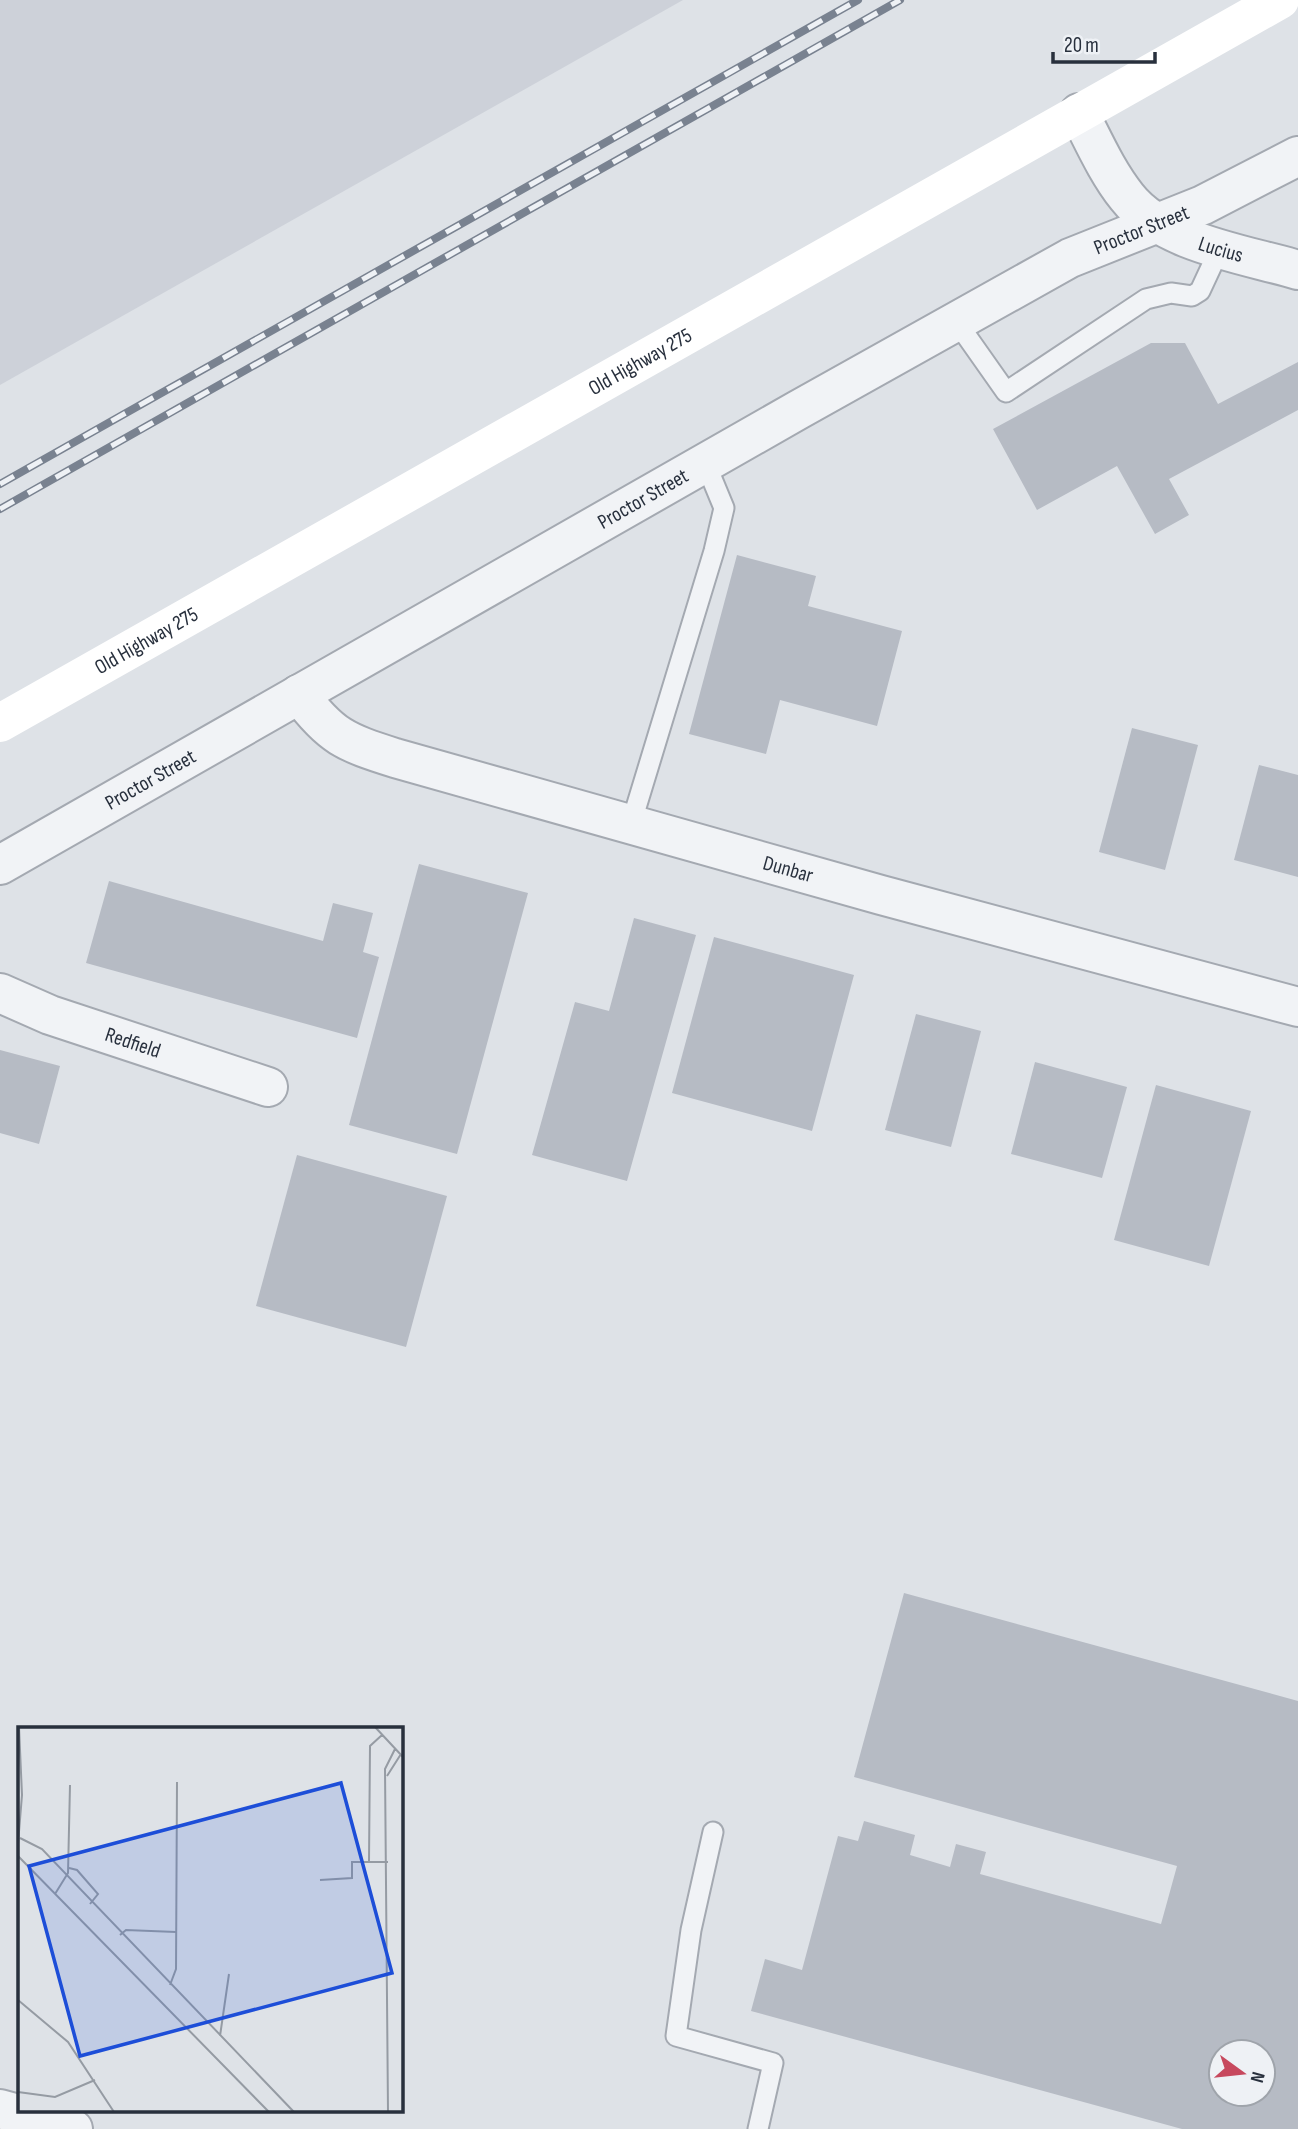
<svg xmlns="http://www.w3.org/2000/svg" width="1298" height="2129" font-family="'Sofia Sans Condensed',sans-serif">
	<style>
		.built { fill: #cdd1d9 }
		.building { fill: #b6bbc4; fill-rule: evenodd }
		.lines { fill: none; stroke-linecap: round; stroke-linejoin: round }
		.lane-casing { stroke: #a4a9b1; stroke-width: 23 }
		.street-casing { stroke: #a4a9b1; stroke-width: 42 }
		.lane { stroke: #f1f3f6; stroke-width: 19 }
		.street { stroke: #f1f3f6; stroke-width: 38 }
		.secondary { stroke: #fff; stroke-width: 38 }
		.rail-casing { stroke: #798290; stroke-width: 8 }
		.rail { stroke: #eef1f5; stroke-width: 5; stroke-dasharray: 16; stroke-linecap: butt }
		.labels { text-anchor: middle; stroke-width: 5; stroke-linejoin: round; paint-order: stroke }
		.street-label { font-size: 21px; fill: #28303d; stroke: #eef1f5 }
		.inset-road { fill: none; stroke: #959ba3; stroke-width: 2 }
		.view { fill: #1d4ed8; fill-opacity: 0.15; stroke: #1d4ed8; stroke-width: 3.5 }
		.inset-edge { fill: none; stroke: #28303d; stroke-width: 3.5 }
	</style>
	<rect width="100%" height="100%" fill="#dee2e7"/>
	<polygon class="built" points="0,0 683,0 0,385"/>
	<g class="building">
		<polygon points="1151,343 1185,343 1218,404 1298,362 1298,410 1169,479 1189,515 1155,534 1117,466 1037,510 993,429"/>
		<polygon points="737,555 816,576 808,606 902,631 877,726 780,700 766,754 689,734"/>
		<polygon points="1132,728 1198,745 1165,870 1099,852"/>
		<polygon points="1259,765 1298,775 1298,877 1234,860"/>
		<polygon points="419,864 528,893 457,1154 349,1125"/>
		<polygon points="109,881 323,941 333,903 373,913 363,952 379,957 357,1038 86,963"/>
		<polygon points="634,918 696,935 627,1181 532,1155 575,1002 609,1011"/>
		<polygon points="714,937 854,975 812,1131 672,1093"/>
		<polygon points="916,1014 981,1031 951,1147 885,1130"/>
		<polygon points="0,1050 60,1066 39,1144 0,1133"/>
		<polygon points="1035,1062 1127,1087 1102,1178 1011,1154"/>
		<polygon points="1156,1085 1251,1111 1209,1266 1114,1240"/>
		<polygon points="297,1155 447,1196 406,1347 256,1306"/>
		<path d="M904,1593L1298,1701V2129H1182L751,2011L765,1959L802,1970L838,1836L858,1841L864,1821L915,1835L910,1855L950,1867L956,1844L986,1852L980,1874L1161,1924L1177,1866L854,1777ZM1221,2052H1263V2094H1221Z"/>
	</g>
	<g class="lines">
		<g class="lane-casing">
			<g id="lane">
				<polyline points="956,321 1006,392 1146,299 1171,293 1192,296 1200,291 1220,248"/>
				<polyline points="631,824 714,551 724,508 705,462"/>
				<polyline points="713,1832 691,1930 676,2036 773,2063 758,2129"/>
			</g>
		</g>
		<g class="street-casing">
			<g id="street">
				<path id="s1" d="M1079,113C1094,142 1107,172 1127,197C1163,243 1244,254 1298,270"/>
				<path id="s2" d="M299,694C331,737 345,742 395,758L881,895L1298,1007"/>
				<path id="s3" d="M0,865L798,410L1070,258L1203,205L1298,156"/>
				<path id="s4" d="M0,993L50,1015L268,1087"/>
				<polyline points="0,2109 73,2129"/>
			</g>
		</g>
		<use href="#lane" class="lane"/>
		<use href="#street" class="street"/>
		<path class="secondary" id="s5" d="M0,723L1280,0"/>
		<g class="rail-casing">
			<g id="rail">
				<polyline points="0,484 858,0"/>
				<polyline points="0,509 900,0"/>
			</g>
		</g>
		<use href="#rail" class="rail"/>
	</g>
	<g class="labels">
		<g class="street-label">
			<text dy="7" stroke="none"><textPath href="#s3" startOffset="1307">Proctor Street</textPath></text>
			<text dy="7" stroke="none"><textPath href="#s1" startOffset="206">Lucius</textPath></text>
			<text dy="7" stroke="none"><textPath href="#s5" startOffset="735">Old Highway 275</textPath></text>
			<text dy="7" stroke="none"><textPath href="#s3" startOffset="740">Proctor Street</textPath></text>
			<text dy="7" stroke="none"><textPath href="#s5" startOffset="168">Old Highway 275</textPath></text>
			<text dy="7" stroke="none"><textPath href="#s3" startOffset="173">Proctor Street</textPath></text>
			<text dy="7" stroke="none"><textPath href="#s2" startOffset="527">Dunbar</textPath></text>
			<text dy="7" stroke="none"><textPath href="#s4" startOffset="142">Redfield</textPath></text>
		</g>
	</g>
	<g transform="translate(18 1727)">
		<rect width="385" height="385" fill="#dee2e7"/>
		<path class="inset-road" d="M357,0L385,30M369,49L383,27M2,111L24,122L276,385M0,117L4,68L1,0M0,129L251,385M351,135L352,19L364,8M51,141L59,143L80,167L72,177M302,153L334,151V135H370M37,167L50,146L52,58M102,208L108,203L158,205M152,258L158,242L159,55M0,273L50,315L96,385M202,309L211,247M0,365L37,370L77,353M370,385L367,42L377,22"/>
		<path class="view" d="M323,56L374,246L62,329L11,139Z"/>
		<rect width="385" height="385" class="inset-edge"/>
	</g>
	<g transform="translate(1242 2073) rotate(105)"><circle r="33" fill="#eef1f5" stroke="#9fa4ab" stroke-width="2"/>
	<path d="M0-5L12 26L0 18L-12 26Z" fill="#c7495e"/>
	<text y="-10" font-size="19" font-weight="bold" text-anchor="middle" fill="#28303d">N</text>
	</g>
	<path d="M1053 52v10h102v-10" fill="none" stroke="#28303d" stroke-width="3.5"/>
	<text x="1064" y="52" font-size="21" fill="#28303d" stroke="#eef1f5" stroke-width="5" paint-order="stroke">20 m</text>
</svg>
